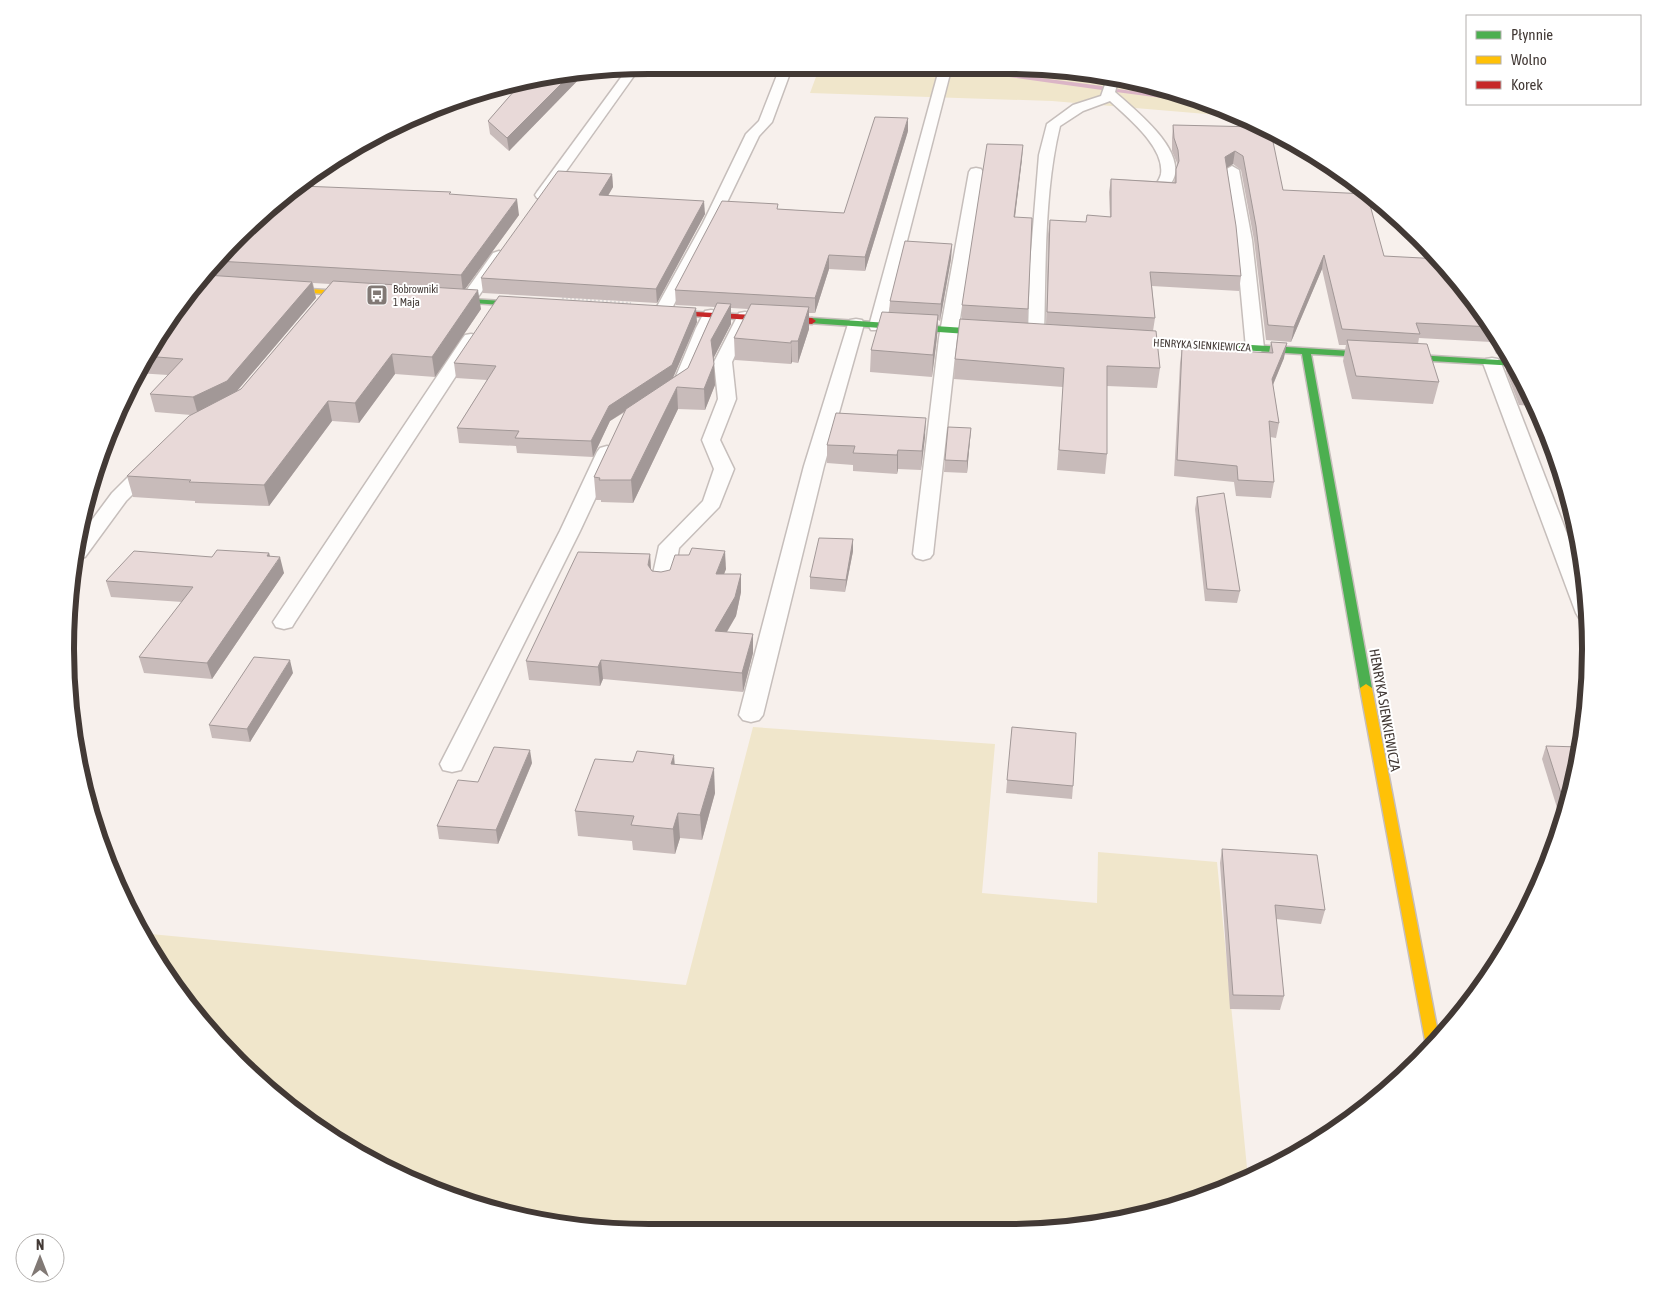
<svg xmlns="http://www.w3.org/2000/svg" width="1656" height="1298" font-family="'Asap Condensed',sans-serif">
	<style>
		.green { fill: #f0e6cb }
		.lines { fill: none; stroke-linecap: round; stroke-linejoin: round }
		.stream { fill: #dbb5c6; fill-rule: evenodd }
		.lane-casing { stroke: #c6bebb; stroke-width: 3 }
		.fast-casing { stroke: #c6bebb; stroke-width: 3 }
		.slow-casing { stroke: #c6bebb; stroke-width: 3 }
		.jam-casing { stroke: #c6bebb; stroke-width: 3 }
		.path { stroke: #dbd8d7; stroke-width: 2; stroke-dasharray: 2 2; stroke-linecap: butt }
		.lane { fill: #fefdfc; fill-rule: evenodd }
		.fast { fill: #4caf50; fill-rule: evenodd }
		.slow { fill: #ffc107; fill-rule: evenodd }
		.jam { fill: #c62828; fill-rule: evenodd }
		.wall { fill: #c8bbba; fill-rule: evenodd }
		.shaded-wall { fill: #a29897 }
		.building { fill: #e8d9d8; stroke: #a29897 }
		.labels { text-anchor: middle; stroke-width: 4; stroke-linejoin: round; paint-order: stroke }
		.far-poi-label { font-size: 11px; fill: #423935; stroke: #fff; text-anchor: start }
		.far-street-label { font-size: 11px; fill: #423935; stroke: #fff }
		.street-label { font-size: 14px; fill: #423935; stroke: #fff }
		.rim { fill: none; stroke: #423935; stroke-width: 6 }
	</style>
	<rect width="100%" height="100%" fill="#f7f0ec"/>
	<g class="green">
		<polygon points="820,66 1045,66 1194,96 1242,117 1052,101 810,93"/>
		<polygon points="753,727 995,744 982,893 1097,903 1098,852 1217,862 1248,1178 1194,1202 1045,1232 649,1233 535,1222 426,1189 324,1134 236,1062 143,941 140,933 686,985"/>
	</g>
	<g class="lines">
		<g class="stream">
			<polygon points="949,66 1102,86 1106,88 1102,90 952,69"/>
			<polygon points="1118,89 1205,101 1216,105 1116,92 1116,90"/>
		</g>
		<g class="lane-casing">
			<g id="lane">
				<polygon points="781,65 793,65 772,122 759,136 717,223 670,312 668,316 656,316 654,312 703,223 746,134 759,121"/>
				<polygon points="641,66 547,198 537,198 535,195 537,192 628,68"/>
				<polygon points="940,66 952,66 885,326 883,330 871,330 869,326"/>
				<path d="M1107,79L1118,81L1115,92C1134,109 1180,145 1175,174C1174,180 1169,186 1166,191H1156L1154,188C1156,184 1160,179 1161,174C1165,147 1127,117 1110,101L1083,111L1060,126C1044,191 1046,268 1044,335L1042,339H1030L1028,335L1030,264L1039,155L1047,124L1073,105L1101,96Z"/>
				<polygon points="1232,166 1239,170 1252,240 1264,348 1261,352 1255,353 1249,352 1246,348 1236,240 1225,170"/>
				<polygon points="976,168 981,169 983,172 957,338 933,554 930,558 923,560 916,558 913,554 939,338 969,172 971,169"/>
				<polygon points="499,251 505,253 507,256 473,304 461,304 459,301 461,298 493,253"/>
				<polygon points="711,310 717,311 719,315 691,384 680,393 674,394 668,393 665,389 674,381 696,328 705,311"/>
				<polygon points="745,312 751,313 753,317 732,362 736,399 720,440 734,469 719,507 679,548 673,583 670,588 662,589 654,588 651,583 659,546 703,501 714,469 702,440 718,399 714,362 737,317 739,313"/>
				<polygon points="856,319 862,320 864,324 824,466 763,715 759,720 751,722 743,720 739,715 804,466 848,324 850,320"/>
				<polygon points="471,334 477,335 480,339 295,622 292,627 284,629 276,627 273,622 462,339 465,335"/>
				<polygon points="1492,358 1498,359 1501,363 1586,583 1588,619 1579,618 1576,613 1483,363 1486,359"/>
				<polygon points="607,446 614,448 617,452 580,531 464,764 461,770 452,772 443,770 440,764 560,531 597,452 600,448"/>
				<polygon points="151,459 158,461 161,465 158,469 126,501 85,557 77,559 80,536 112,493 144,461"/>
			</g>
		</g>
		<g class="fast-casing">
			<g id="fast">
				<polygon points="440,297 532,303 536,305 532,307 443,301 440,301"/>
				<polygon points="812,318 996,330 1000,333 996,336 809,323 809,319"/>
				<polygon points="1121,337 1515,361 1517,366 1311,354 1372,688 1370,691 1362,691 1360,688 1302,354 1118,342 1117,340"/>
			</g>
		</g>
		<g class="slow-casing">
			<g id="slow">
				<polygon points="275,287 360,292 364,294 360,296 278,291 274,289"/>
				<polygon points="1366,684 1372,688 1439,1038 1428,1049 1426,1045 1360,688"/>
			</g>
		</g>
		<g class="jam-casing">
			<polygon id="jam" points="657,310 812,318 816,321 812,324 660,314 657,314"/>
		</g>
		<polyline class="path" points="562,298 631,303"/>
		<use href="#lane" class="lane"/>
		<use href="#fast" class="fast"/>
		<use href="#slow" class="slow"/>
		<use href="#jam" class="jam"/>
	</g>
	<g class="wall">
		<polygon points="584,74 509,151 490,134 488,121 522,82"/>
		<polygon points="1173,125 1260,131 1283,190 1384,256 1446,264 1513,357 1535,406 1519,405 1506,371 1510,356 1496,354 1491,342 1419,338 1418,344 1439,382 1433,404 1352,399 1343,361 1346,345 1339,345 1322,269 1291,342 1266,340 1254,240 1241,170 1233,164 1227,168 1241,276 1239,291 1152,286 1155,318 1153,331 1160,368 1157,388 1107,386 1107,454 1105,474 1057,470 1063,387 954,379 955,359 962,319 962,305 1022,159 1015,217 1028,309 1027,323 1046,325 1048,234 1050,220 1086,222 1110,217 1109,192 1111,179 1174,182 1177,166 1177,163 1172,151 1172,138"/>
		<polygon points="908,131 865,271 829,269 815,313 809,313 809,329 798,363 792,362 791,364 735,360 734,338 748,309 731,308 731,324 713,359 715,385 705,410 678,409 633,503 601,502 601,500 596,500 594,477 625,412 610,421 593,457 517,453 516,446 459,443 457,428 487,380 456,378 454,363 697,322 673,378 688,368 715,307 676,305 675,290 779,209 844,213"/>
		<polygon points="612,174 613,187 608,196 705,214 657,303 483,293 481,278"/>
		<path d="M452,195L519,215L465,289L481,309L435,377L395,374L359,423L332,421L269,506L195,503V501L133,497L127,476L191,415L155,412L150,394L168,375L137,373L143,357L236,236ZM313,283L330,284L241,389L237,391L316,298Z"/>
		<polygon points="952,244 951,259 940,321 938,320 937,337 932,377 870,372 871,350 889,312 890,301"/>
		<polygon points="1271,342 1284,358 1273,385 1279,423 1276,438 1270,437 1274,482 1271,498 1236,496 1234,482 1174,476 1180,363 1182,348 1269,353"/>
		<polygon points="971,428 967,473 944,472 945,460"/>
		<polygon points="925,437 921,470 898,469 897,474 853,471 853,465 827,463 827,445"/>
		<polygon points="1197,497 1240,591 1237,603 1205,601 1195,509"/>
		<polygon points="853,539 853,551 845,592 810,589 810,577"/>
		<polygon points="269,553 270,557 284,573 212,679 144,673 139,657 182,602 111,597 106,581 212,557"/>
		<polygon points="650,554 651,569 652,571 661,572 726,569 724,574 741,574 741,592 736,616 727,632 753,653 743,692 603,679 600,686 529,680 526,661"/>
		<polygon points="293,673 250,742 212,738 209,725"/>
		<polygon points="1012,727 1073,786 1072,799 1006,793"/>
		<polygon points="1546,746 1571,800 1562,824 1542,759"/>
		<polygon points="674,755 674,764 715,793 702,840 680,838 675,854 633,850 632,841 578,836 575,811 633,762"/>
		<polygon points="532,763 498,844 439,839 437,826 478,782"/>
		<polygon points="1222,849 1325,910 1321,924 1276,919 1284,996 1280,1010 1230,1009 1220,863"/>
	</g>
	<g class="shaded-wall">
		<polygon points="584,74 509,151 507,138 569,76"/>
		<polygon points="908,118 908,131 865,271 865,257"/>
		<polygon points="1023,145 1022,159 1013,232 1014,217"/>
		<polygon points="1235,151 1233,164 1223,170 1225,157"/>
		<polygon points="612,174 613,187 600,209 599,195"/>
		<polygon points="517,199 519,215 463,292 461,275"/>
		<polygon points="704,201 705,214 657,303 656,289"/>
		<polygon points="952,244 951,259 940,321 941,304"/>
		<polygon points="829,255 829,269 815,313 815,298"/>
		<polygon points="1324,255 1322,269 1291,342 1294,327"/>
		<polygon points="312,282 316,298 231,398 198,415 193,397"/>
		<polygon points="478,290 481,309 435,377 432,357"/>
		<polygon points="731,304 731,324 712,361 711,340"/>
		<polygon points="809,307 809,329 798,363 798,341"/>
		<polygon points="696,308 697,322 672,380 610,421 593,457 591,441 609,406"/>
		<polygon points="938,315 937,337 932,377 933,355"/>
		<polygon points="791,341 792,362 791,364"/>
		<polygon points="1287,343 1284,358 1269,394 1272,379"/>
		<polygon points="392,354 395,374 359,423 355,403"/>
		<polygon points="714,364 715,385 705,410 704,389"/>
		<polygon points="677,387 678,409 633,503 631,480"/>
		<polygon points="328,401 332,421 269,506 264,485"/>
		<polygon points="926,418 925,437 921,470 922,451"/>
		<polygon points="971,428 970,440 967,473 967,461"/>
		<polygon points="898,450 898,469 897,474 897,455"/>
		<polygon points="853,539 853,551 845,592 846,580"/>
		<polygon points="725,551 726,569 717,592 716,574"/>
		<polygon points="269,553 273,568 280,557 284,573 212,679 207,663"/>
		<polygon points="650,554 651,573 648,565"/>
		<polygon points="741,574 741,592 736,616 716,650 715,631"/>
		<polygon points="753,634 753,653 743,692 742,673"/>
		<polygon points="290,660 293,673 250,742 247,729"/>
		<polygon points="601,660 603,679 600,686 598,667"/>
		<polygon points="530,750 532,763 498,844 496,830"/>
		<polygon points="674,755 676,780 671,764"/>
		<polygon points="714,768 715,793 702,840 700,815"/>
		<polygon points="678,813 680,838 675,854 673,829"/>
	</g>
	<g class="building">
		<polygon points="569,76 507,138 488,121 522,82"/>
		<polygon points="875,117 908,118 865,257 829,255 815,298 675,290 722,201 778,204 777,209 844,213"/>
		<polygon points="1173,125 1259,127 1260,131 1271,132 1283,190 1367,194 1384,256 1441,259 1446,264 1491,327 1416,323 1420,334 1342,329 1324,255 1294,327 1268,325 1256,226 1243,156 1235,151 1225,157 1236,226 1241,276 1150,272 1155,318 1047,312 1050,220 1086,222 1087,215 1111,217 1111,179 1176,183 1176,169 1179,161 1178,150 1174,138"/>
		<polygon points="987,144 1023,145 1014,217 1032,218 1028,309 962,305"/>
		<polygon points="558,171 612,174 599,195 704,201 656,289 481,278"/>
		<polygon points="301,186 451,192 449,194 517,199 461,275 217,261 236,236"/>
		<polygon points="905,241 952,244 941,304 890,301"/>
		<polygon points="206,275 312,282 227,381 193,397 150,394 183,359 144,356"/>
		<polygon points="333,281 478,290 432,357 392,354 355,403 328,401 264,485 189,482 191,480 127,476 189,416 241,389"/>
		<polygon points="499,296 696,308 672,365 609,406 591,441 515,438 519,431 457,428 496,366 454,363"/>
		<polygon points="717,303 731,304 711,340 714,364 704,389 677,387 631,480 599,480 600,478 594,477 626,409 688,368"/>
		<polygon points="751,304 809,307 798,341 791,341 791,343 734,338"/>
		<polygon points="882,312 938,315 933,355 871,350"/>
		<polygon points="960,319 1156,331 1160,368 1107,366 1107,454 1059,450 1064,368 955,359"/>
		<polygon points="1347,340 1427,344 1439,382 1356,376"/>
		<polygon points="1271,342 1287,343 1272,379 1279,423 1269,421 1274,482 1238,480 1237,466 1177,460 1182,348 1273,353"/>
		<polygon points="1510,356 1513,357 1528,390 1524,390"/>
		<polygon points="836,413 926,418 922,451 898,450 897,455 853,453 855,446 827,445"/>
		<polygon points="948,427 971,428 967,461 945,460"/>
		<polygon points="1224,493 1240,591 1207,589 1197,497"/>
		<polygon points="819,538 853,539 846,580 810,577"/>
		<polygon points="692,548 725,551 716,574 741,574 735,597 715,631 753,634 742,673 601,660 598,667 526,661 578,552 650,554 648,565 652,571 661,572 670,570 675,555 689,555"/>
		<polygon points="217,550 269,553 267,556 280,557 207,663 139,657 193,587 106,581 134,551 212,557"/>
		<polygon points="254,657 290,660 247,729 209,725"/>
		<polygon points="1012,727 1076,733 1073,786 1007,780"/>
		<polygon points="1546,746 1580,747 1571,800 1567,812"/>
		<polygon points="494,747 530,750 496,830 437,826 458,780 478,782"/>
		<polygon points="637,751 674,755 671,764 714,768 700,815 678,813 673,829 631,825 634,816 575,811 595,759 633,762"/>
		<polygon points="1222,849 1317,855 1325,910 1275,905 1284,996 1233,995"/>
	</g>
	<defs>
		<g id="bus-square" transform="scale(1.125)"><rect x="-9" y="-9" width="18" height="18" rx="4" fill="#817975" stroke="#fff"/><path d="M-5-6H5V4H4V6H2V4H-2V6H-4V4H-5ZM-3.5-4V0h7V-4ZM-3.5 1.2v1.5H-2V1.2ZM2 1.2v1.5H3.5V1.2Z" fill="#fff"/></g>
	</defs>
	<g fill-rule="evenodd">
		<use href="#bus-square" x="377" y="295"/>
	</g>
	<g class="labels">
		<g class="far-poi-label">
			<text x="393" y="293">Bobrowniki<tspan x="393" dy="13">1 Maja</tspan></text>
		</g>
		<g class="far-street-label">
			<text transform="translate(1202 345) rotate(3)" y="4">HENRYKA SIENKIEWICZA</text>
		</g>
		<g class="street-label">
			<text transform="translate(1385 710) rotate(80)" y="5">HENRYKA SIENKIEWICZA</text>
		</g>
	</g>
	<path d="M0 0H1656V1298H0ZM649 74H1007A575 575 0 0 1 1582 649V649A575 575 0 0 1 1007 1224H649A575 575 0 0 1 74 649V649A575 575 0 0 1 649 74Z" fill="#fff" fill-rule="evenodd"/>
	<path class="rim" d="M649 74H1007A575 575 0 0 1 1582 649V649A575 575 0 0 1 1007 1224H649A575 575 0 0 1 74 649V649A575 575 0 0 1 649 74Z"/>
	<rect x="1466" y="15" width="175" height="90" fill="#ffffff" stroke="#b3b0ae"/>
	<rect x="1476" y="31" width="25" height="8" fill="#4caf50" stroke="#b3b0ae"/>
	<text x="1511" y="40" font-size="15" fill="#423935">Płynnie</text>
	<rect x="1476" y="56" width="25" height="8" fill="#ffc107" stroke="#b3b0ae"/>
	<text x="1511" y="65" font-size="15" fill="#423935">Wolno</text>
	<rect x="1476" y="81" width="25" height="8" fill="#c62828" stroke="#b3b0ae"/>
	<text x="1511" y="90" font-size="15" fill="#423935">Korek</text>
	<g transform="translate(40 1258)"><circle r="24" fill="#ffffff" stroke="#b3b0ae"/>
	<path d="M0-4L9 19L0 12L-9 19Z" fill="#817975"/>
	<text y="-8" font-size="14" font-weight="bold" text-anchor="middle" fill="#423935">N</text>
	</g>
</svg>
